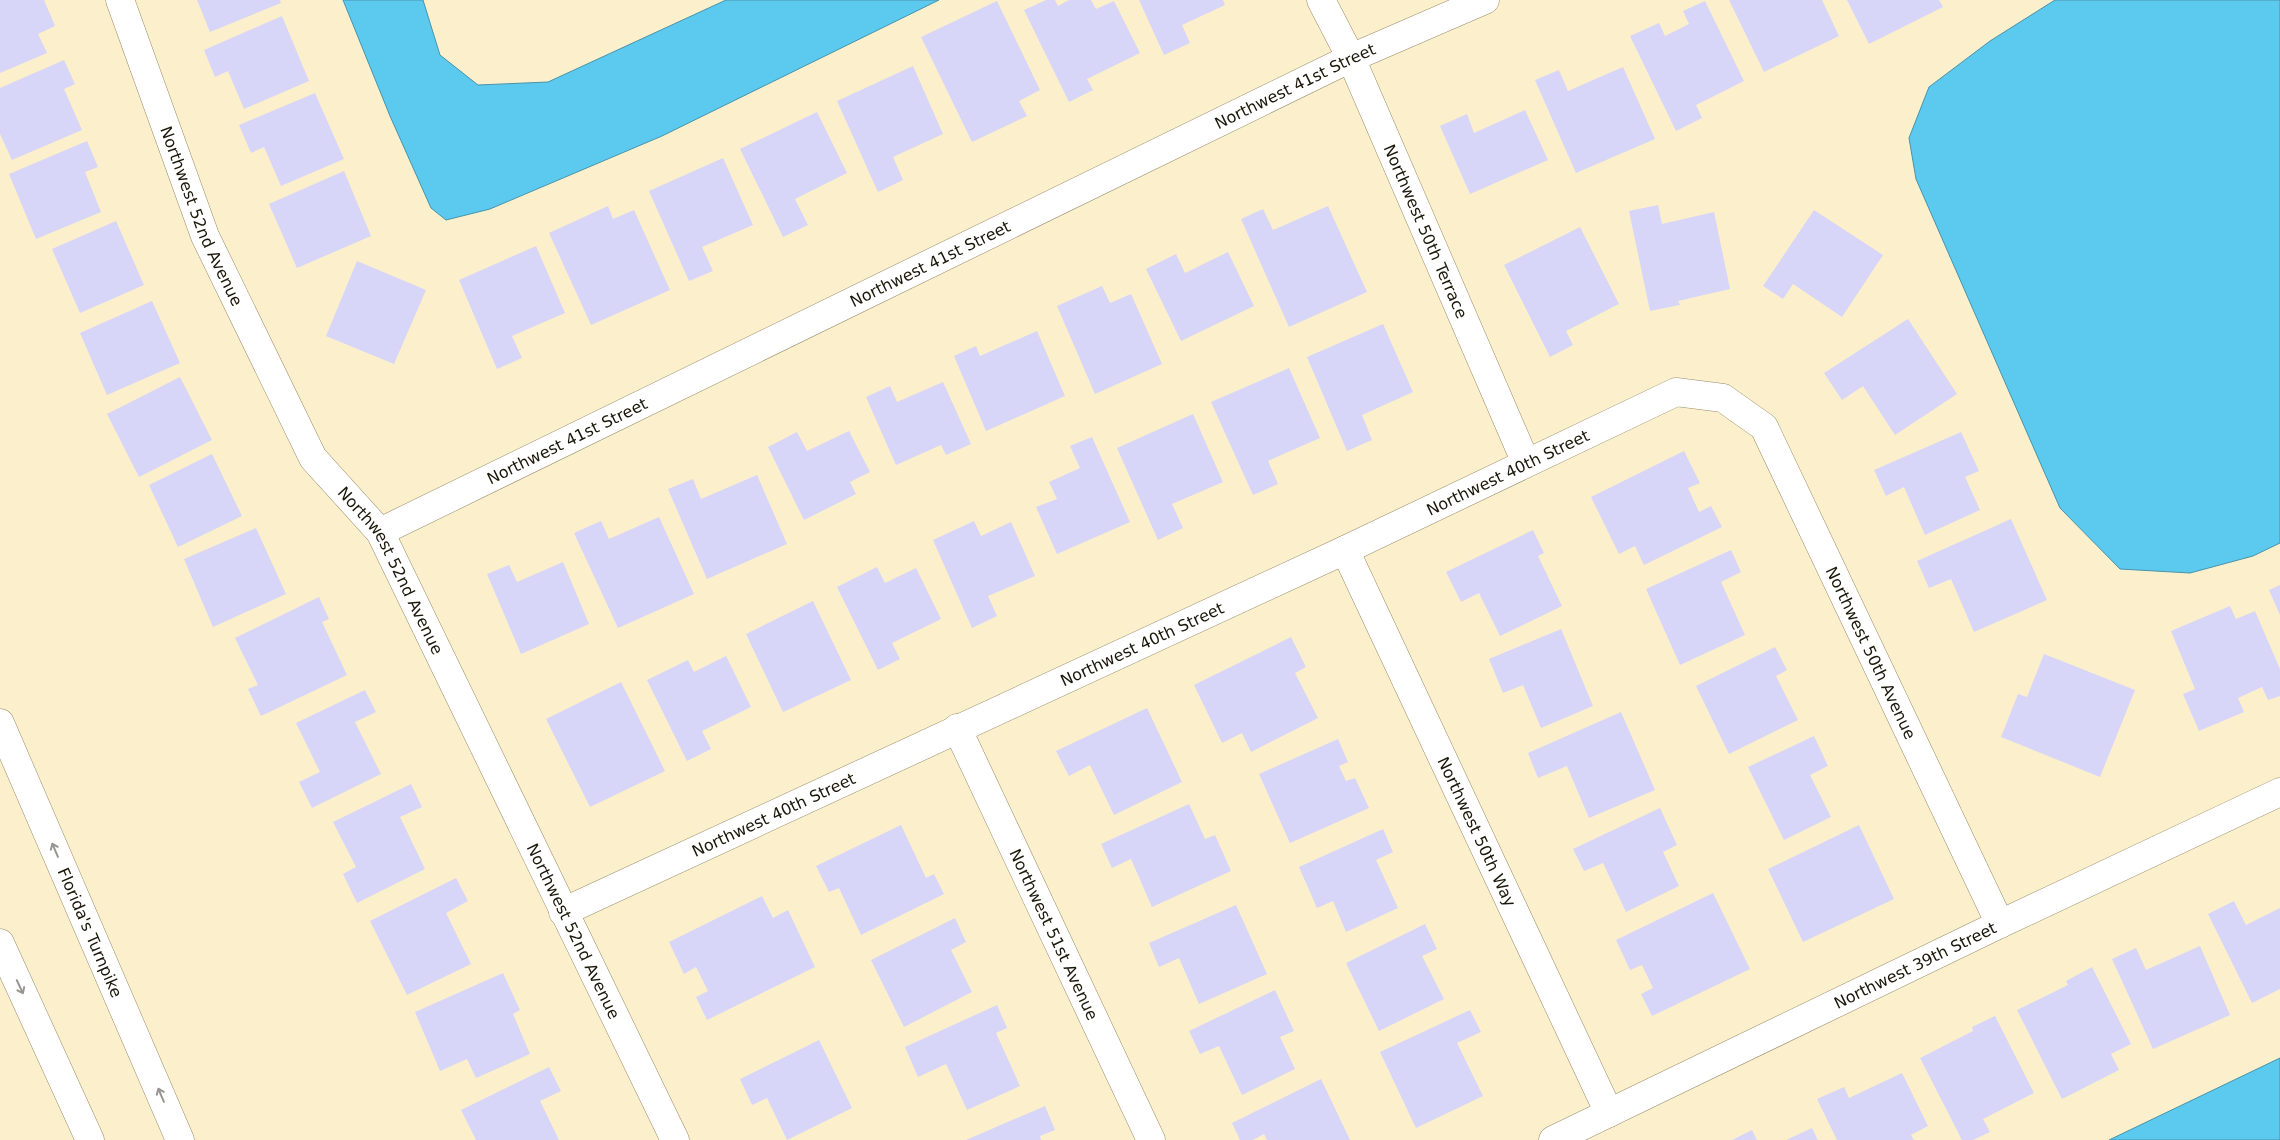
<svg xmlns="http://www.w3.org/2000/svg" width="2280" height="1140" font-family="'DejaVu Sans',sans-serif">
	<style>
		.water { fill: #5cc9ef; stroke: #4893aa }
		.building { fill: #d7d5f8 }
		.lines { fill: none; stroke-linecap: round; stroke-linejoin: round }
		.minor-casing { stroke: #978b6b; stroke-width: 29 }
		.motorway-casing { stroke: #978b6b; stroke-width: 29 }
		.minor { stroke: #fff; stroke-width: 28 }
		.motorway { stroke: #fff; stroke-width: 28 }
		.oneway { stroke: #989690 }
		.labels { text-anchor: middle; stroke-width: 4.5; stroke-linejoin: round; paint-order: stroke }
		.street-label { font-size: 16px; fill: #1a1609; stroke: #fcf0cc }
	</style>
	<rect width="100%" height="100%" fill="#fcf0cc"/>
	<g class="water">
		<polygon points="343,0 423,0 440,55 478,85 548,82 726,0 939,0 662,136 490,209 446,220 431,208 390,116"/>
		<polygon points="2055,0 2280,0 2280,543 2253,556 2190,573 2120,569 2060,508 1916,179 1909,138 1929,87 1990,41"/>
		<polygon points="2280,1058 2280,1140 2109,1140"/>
	</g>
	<g class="building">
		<polygon points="0,0 44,0 55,26 38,34 47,53 0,73"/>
		<polygon points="197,0 280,0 281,3 210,32"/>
		<polygon points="1046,0 1055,0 1058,6 1069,0 1091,0 1096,9 1114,1 1140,53 1087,79 1093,90 1069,102 1024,10"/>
		<polygon points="1139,0 1223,0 1225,5 1182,25 1190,43 1164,55"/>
		<polygon points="1729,0 1822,0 1839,36 1764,72"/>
		<polygon points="1847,0 1939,0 1943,7 1869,44"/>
		<polygon points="997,1 1040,90 1019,101 1027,116 972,142 921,37"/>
		<polygon points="1705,1 1744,81 1696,105 1702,118 1676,131 1630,36 1659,23 1665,36 1689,24 1683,11"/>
		<polygon points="282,16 309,81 244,109 228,71 215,77 204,50"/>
		<polygon points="64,60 75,84 64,89 82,130 12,160 0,134 0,88"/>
		<polygon points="913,66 943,134 893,157 903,180 878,192 837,101"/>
		<polygon points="1623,67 1655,139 1576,173 1535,80 1559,70 1568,91"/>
		<polygon points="315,93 344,159 281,186 264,147 251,153 239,125"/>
		<polygon points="1525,110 1548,160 1470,194 1440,126 1467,114 1474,133"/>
		<polygon points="817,112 847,173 795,199 808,225 783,237 740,149"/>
		<polygon points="87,141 98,167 85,172 101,212 36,239 9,174"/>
		<polygon points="723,158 753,225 702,247 713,271 689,281 649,191"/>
		<polygon points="344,171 371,236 297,268 269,204"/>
		<polygon points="1658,205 1662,224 1714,212 1730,289 1678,301 1680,305 1650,311 1629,211"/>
		<polygon points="608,206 613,219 634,210 670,290 591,325 549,233"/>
		<polygon points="1328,206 1367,292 1289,327 1241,219 1263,209 1273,230"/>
		<polygon points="1814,210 1883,255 1842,317 1793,284 1783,299 1763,286"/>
		<polygon points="116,221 144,285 80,313 52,249"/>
		<polygon points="1580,227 1619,304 1566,331 1573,345 1550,357 1504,265"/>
		<polygon points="536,246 565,313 512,336 522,358 497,369 459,280"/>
		<polygon points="1228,252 1254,306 1181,341 1146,269 1176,254 1185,273"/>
		<polygon points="357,261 426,290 394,364 326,336"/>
		<polygon points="1102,286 1110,303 1131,294 1162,364 1095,394 1057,306"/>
		<polygon points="152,301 180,363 107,395 80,333"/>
		<polygon points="1908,319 1957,394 1895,435 1863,386 1842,400 1824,373"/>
		<polygon points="1383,324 1413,392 1362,415 1372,440 1347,451 1307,357"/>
		<polygon points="1037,331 1065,396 986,431 954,356 976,346 980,356"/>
		<polygon points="1289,368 1320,438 1268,461 1278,484 1253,495 1211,402"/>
		<polygon points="180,377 212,440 139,477 107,414"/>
		<polygon points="943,382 971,444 946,455 941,445 896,465 866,397 890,386 897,402"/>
		<polygon points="1193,414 1223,482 1172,504 1183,528 1158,540 1117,448"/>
		<polygon points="849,431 870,472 850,482 856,494 804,520 768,447 797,432 807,451"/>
		<polygon points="1961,432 1979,471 1965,477 1980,510 1925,535 1904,487 1886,496 1874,470"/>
		<polygon points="1092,437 1130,522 1057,554 1036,507 1057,499 1049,482 1080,468 1070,446"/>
		<polygon points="1684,451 1700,483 1688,488 1699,512 1711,506 1722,527 1644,565 1635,546 1619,554 1591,497"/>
		<polygon points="212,454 242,516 178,547 149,485"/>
		<polygon points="757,475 787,544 707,579 668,489 693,479 701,499"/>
		<polygon points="659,517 694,594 618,628 574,533 601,521 609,539"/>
		<polygon points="2011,519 2047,600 1974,632 1951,579 1929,588 1917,561"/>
		<polygon points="974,521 981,536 1011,522 1035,576 988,596 997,616 972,628 933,540"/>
		<polygon points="256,528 286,594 213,627 184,559"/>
		<polygon points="1533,530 1544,553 1538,556 1562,606 1500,636 1479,593 1461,602 1446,572"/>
		<polygon points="1731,550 1741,572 1721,582 1745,635 1680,665 1646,589"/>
		<polygon points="563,562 589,624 521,654 487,574 509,565 517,582"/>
		<polygon points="877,567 885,583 916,568 941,619 892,643 900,659 878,670 837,587"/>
		<polygon points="2280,585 2280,615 2269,590"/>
		<polygon points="319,597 329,619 322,622 347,675 261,716 248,689 258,685 235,638"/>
		<polygon points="813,601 851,680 783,712 746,634"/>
		<polygon points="2230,606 2236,619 2255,611 2280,669 2280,696 2268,700 2262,687 2238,698 2244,712 2199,731 2183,694 2195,689 2171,631"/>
		<polygon points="1561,629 1593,706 1541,728 1523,685 1503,693 1489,659"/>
		<polygon points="1291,637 1306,667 1295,673 1318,718 1251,752 1242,733 1222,743 1194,685"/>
		<polygon points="1775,647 1787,670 1776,676 1798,720 1729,754 1696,686"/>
		<polygon points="2044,654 2135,690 2100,777 2001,737 2018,694 2027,697"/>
		<polygon points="726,656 751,707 702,731 711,749 687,761 647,680 688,660 694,672"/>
		<polygon points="621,682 665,771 590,807 546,719"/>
		<polygon points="365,690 376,712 355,722 381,774 312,808 299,782 320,772 296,723"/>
		<polygon points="1147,708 1182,782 1114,815 1090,765 1069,776 1056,751"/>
		<polygon points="1621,712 1655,790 1589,818 1567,766 1538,778 1528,753"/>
		<polygon points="1814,736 1828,766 1810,775 1831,817 1784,840 1748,767"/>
		<polygon points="1338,739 1348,762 1339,766 1346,781 1355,778 1369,808 1290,843 1259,774"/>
		<polygon points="411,784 422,807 400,817 425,869 357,903 343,874 356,867 333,822"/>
		<polygon points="1189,804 1205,839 1215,835 1231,871 1152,907 1131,859 1112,868 1101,844"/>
		<polygon points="1660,808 1677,845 1663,852 1679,886 1626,912 1603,863 1584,871 1573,849"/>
		<polygon points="901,825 926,878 934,874 944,894 861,935 839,888 829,892 816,866"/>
		<polygon points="1859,825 1894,899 1803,942 1768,869"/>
		<polygon points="1383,829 1393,852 1376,860 1398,908 1346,932 1333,901 1317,908 1299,867"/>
		<polygon points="456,878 468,901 446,913 471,964 407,995 370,921"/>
		<polygon points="1713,893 1750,969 1652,1016 1641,994 1653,988 1642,965 1630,970 1616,940"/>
		<polygon points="762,896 773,918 788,910 815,967 707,1020 696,997 708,991 696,967 684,974 669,942"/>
		<polygon points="2234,901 2246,925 2280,908 2280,989 2252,1003 2208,914"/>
		<polygon points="1236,905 1267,974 1199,1004 1179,958 1159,967 1149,943"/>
		<polygon points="955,918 966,942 951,950 972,992 904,1027 871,960"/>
		<polygon points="1425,924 1437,949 1422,956 1444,999 1379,1031 1346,963"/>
		<polygon points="2200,946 2230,1015 2153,1049 2112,959 2136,948 2146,970"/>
		<polygon points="2092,967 2131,1044 2111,1054 2119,1070 2062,1099 2017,1010 2068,985 2066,981"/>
		<polygon points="503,973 520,1010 513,1014 530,1054 476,1078 467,1059 440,1071 415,1012"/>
		<polygon points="1275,990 1294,1031 1280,1037 1295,1069 1242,1095 1219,1046 1200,1054 1189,1031"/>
		<polygon points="997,1005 1007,1028 996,1033 1020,1086 967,1110 946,1064 918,1077 905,1047"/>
		<polygon points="1470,1010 1481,1032 1457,1043 1483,1096 1416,1128 1380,1052"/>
		<polygon points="1995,1016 2034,1093 1983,1119 1990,1132 1973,1140 1962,1140 1920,1058 1973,1031 1972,1027"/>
		<polygon points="819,1040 852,1108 787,1140 767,1098 752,1105 740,1079"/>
		<polygon points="549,1067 561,1091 540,1101 559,1140 476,1140 461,1110"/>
		<polygon points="1902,1073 1928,1126 1911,1135 1914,1140 1837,1140 1817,1099 1844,1087 1849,1098"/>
		<polygon points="1321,1079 1350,1140 1267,1140 1264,1134 1253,1140 1240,1140 1232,1123"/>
		<polygon points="1045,1106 1055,1130 1040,1136 1041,1140 966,1140"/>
		<polygon points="1812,1128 1818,1140 1786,1140"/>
		<polygon points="1752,1130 1757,1140 1732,1140"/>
	</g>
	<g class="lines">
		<g class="minor-casing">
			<g id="minor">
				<path id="s1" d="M120,0L205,236L313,458L380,532L675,1140"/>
				<path id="s2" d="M1321,0L1351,58L1526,463"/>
				<path id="s3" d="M380,532L1351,58L1485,0"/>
				<path id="s4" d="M1345,550L1609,1113"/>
				<path id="s5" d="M957,728L1151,1140"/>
				<path id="s6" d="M563,912L1345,550L1676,392L1723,398L1764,427L2000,924"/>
				<path id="s7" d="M1553,1140L2000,924L2280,792"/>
			</g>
		</g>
		<g class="motorway-casing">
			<g id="motorway">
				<path id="s8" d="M0,723L180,1140"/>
				<polyline points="0,943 90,1140"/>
			</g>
		</g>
		<use href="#minor" class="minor"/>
		<use href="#motorway" class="motorway"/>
	</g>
	<defs><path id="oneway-shaft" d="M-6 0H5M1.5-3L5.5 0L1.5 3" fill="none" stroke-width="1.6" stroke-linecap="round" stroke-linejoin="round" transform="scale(1.25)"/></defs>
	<g class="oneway">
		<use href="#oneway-shaft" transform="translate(55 850) rotate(-113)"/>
		<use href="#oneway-shaft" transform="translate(20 987) rotate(65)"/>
		<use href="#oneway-shaft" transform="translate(161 1095) rotate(-113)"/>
	</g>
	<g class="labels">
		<g class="street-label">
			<text dy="6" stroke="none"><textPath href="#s3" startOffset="1018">Northwest 41st Street</textPath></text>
			<text dy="6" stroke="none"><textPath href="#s1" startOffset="231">Northwest 52nd Avenue</textPath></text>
			<text dy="6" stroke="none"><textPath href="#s2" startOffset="254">Northwest 50th Terrace</textPath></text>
			<text dy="6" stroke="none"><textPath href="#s3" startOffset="612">Northwest 41st Street</textPath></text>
			<text dy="6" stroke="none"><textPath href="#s3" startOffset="208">Northwest 41st Street</textPath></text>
			<text dy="6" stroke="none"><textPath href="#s6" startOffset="1042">Northwest 40th Street</textPath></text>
			<text dy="6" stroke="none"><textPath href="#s1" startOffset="636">Northwest 52nd Avenue</textPath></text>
			<text dy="6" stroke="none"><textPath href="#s6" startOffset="638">Northwest 40th Street</textPath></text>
			<text dy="6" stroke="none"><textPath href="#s6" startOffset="1576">Northwest 50th Avenue</textPath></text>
			<text dy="6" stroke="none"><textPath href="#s6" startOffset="232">Northwest 40th Street</textPath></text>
			<text dy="6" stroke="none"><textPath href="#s4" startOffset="311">Northwest 50th Way</textPath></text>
			<text dy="6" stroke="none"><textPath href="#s8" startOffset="228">Florida's Turnpike</textPath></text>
			<text dy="6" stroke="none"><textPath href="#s1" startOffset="1041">Northwest 52nd Avenue</textPath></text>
			<text dy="6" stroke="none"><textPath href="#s5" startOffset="228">Northwest 51st Avenue</textPath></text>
			<text dy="6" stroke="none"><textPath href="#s7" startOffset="402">Northwest 39th Street</textPath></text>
		</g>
	</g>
</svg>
